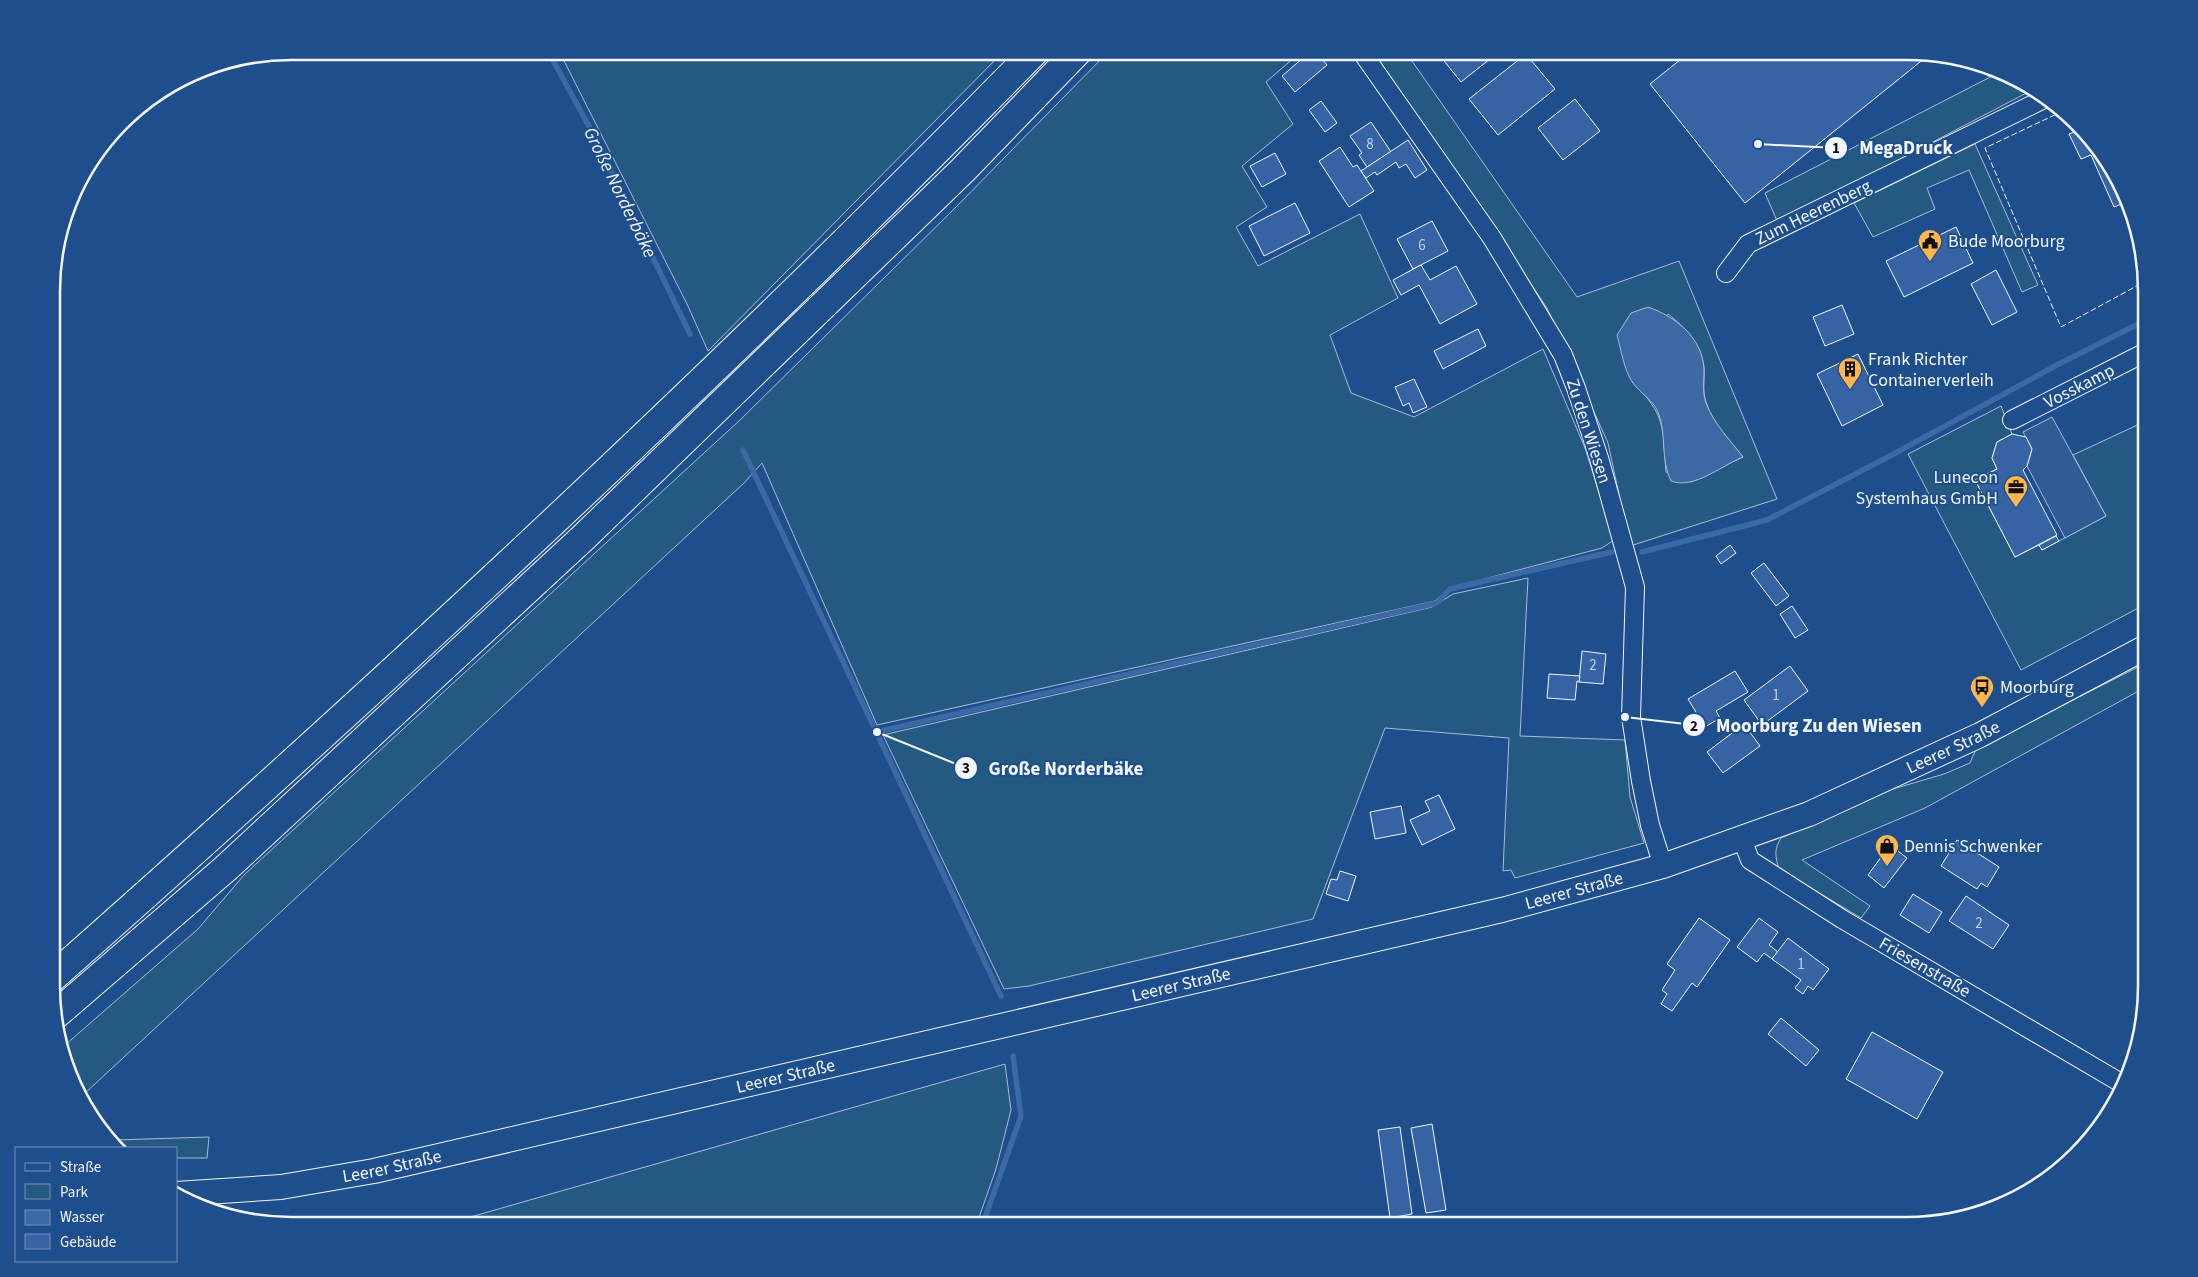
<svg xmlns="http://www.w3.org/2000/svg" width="2198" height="1277" font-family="'Source Sans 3',sans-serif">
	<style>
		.green { fill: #245a82; stroke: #a8bbd7; fill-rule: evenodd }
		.parking { fill: #305b95; stroke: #a8bbd7 }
		.water { fill: #3b69a3; stroke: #a8bbd7 }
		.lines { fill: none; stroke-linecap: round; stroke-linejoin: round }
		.stream { stroke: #3b69a3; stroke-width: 5.5 }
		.building { fill: #3563a3; stroke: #f2f6ff }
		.minor-casing { stroke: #f2f6ff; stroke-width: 20 }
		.secondary-casing { stroke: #f2f6ff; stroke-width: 26 }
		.motorway-casing { stroke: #f2f6ff; stroke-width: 30 }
		.minor { stroke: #1f4e8c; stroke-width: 18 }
		.secondary { stroke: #1f4e8c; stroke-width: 24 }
		.motorway { stroke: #1f4e8c; stroke-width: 28 }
		.fence { stroke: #f2f6ff; stroke-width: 1; stroke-dasharray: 6 2.5; stroke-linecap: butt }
		.labels { text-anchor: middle; stroke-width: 4; stroke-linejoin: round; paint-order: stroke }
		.number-label { font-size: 15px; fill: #c3d1e8 }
		.street-label { font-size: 18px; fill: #f2f6ff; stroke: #1f4e8c }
		.poi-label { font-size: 18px; fill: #f2f6ff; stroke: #1f4e8c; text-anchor: start }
		.water-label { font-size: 19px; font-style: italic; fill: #f2f6ff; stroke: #1f4e8c }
		.rim { fill: none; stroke: #f2f6ff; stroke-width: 2.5 }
		.leader { fill: none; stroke: #f2f6ff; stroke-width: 2 }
		.callout-dot { fill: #f2f6ff; stroke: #1f4e8c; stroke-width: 2 }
		.mark-label { font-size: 15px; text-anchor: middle; font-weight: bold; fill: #111 }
		.callout-label { font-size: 19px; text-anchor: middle; font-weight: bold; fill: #f2f6ff; stroke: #1f4e8c; stroke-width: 4; stroke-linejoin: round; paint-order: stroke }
	</style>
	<rect width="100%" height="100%" fill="#1f4e8c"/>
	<g class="green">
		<polygon points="559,51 1004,51 708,351 687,304"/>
		<polygon points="1109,51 1302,51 1266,82 1293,124 1242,166 1267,207 1236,227 1258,266 1360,214 1398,298 1330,335 1351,393 1414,417 1543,349 1585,448 1614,540 1602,548 1450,588 1435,601 877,725 762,463 744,483 83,1095 64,1046 198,929 244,875 740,420 955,208"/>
		<path d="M1373,51H1405L1577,297L1679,261L1777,499L1630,546L1608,443L1547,308ZM1668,314C1686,328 1701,344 1704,367C1705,379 1702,390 1706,402C1712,423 1730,440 1743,457L1691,482L1666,472C1662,426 1667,416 1632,382Z"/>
		<polygon points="2000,72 2027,84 2034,89 1778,223 1765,193"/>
		<polygon points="1975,144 2038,285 2022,292 1969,170 1927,188 1935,209 1873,237 1854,203"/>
		<polygon points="2001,406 2012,434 1997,442 1992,458 1997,469 1975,480 2015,557 2039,545 2042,550 2106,516 2073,455 2146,421 2146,604 2021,670 1908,454"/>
		<polygon points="1528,578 1520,736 1625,740 1630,797 1644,843 1515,878 1511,870 1503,871 1509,738 1385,728 1313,919 1029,986 1004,989 883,735 1432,607 1453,594"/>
		<path d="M2146,663V687L1925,808L1802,860L1870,906L1861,918L1779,869C1775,856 1774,849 1781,838L1893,789L1944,774L1970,763L1976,749Z"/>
		<polygon points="1005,1064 1011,1110 996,1169 976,1226 439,1226"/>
		<polygon points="209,1137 207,1158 176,1158 176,1148 123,1148 115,1140"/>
	</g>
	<polygon class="parking" points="2052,417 2106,516 2065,538 2027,466 2032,449 2023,432"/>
	<path class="water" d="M1648,307C1676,317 1702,337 1704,369C1704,381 1702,392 1706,403C1714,424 1730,440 1743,457C1722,465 1694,490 1671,481C1660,460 1667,434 1658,412C1653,400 1641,394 1633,383C1624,371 1621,349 1617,335L1631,313Z"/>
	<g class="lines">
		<g class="stream">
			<polyline points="548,51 591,130 690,334"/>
			<polyline points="743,450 1001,996"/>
			<polyline points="1642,552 1767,520 1888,457 2057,365 2146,320"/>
			<polyline points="877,732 1437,603 1450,589 1612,552"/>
			<polyline points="982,1226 1021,1116 1013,1056"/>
		</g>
	</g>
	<g class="building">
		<polygon points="1311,51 1316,51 1327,65 1295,92 1282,76"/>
		<polygon points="1436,51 1500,51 1461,82"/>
		<polygon points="1691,51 1907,51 1930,54 1745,203 1650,84"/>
		<polygon points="1526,54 1555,89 1498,135 1469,99"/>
		<polygon points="1575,99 1600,131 1563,160 1538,128"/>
		<polygon points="1321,101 1337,123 1325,132 1309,110"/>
		<polygon points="1371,122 1391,152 1367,167 1359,155 1362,153 1350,136"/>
		<polygon points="2082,129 2114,171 2124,203 2114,207 2091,155 2081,159 2069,134"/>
		<polygon points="1408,140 1427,170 1415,178 1406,164 1399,168 1396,162 1377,175 1375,172 1366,178 1361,171"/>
		<polygon points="1340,147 1353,167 1357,165 1374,191 1349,207 1319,161"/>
		<polygon points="1275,153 1286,174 1262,187 1250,166"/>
		<polygon points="1295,203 1310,233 1264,256 1249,226"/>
		<polygon points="1432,221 1448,251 1413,269 1397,239"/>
		<polygon points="1956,227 1973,263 1904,297 1886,261"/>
		<polygon points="1421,265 1430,280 1456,266 1477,304 1440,324 1419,285 1401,295 1393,280"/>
		<polygon points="1996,270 2017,312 1992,325 1971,284"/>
		<polygon points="1842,305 1854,334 1825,346 1813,317"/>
		<polygon points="1478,329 1486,346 1443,369 1434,351"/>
		<polygon points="1858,354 1883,405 1842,426 1817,374"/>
		<polygon points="1414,379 1427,407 1413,413 1409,403 1403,406 1395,387"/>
		<polygon points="2012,434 2026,437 2032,449 2027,466 2023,470 2057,535 2015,557 1975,480 1997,469 1992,458 1997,442"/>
		<polygon points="2056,536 2059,541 2042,550 2039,545"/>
		<polygon points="1730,545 1736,553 1721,564 1716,556"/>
		<polygon points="1764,563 1789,596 1776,606 1751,573"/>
		<polygon points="1792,606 1808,630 1795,638 1780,614"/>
		<polygon points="1582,651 1606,654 1603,684 1579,682"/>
		<polygon points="1790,666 1808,691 1762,725 1744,700"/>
		<polygon points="1735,671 1748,692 1716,711 1720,718 1705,727 1688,699"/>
		<polygon points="1549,674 1580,676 1579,682 1577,681 1575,700 1547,698"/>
		<polygon points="1744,724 1760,746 1723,773 1707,752"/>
		<polygon points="1439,795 1455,829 1422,845 1410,820 1430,811 1425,801"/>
		<polygon points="1401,806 1406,833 1375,839 1370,812"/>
		<polygon points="1957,840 1999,867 1987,887 1981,883 1977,889 1941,866"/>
		<polygon points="1890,845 1907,858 1884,888 1868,875"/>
		<polygon points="1340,871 1356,876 1348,901 1326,894 1331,879 1337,880"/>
		<polygon points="1913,894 1942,912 1929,933 1900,915"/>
		<polygon points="1966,896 2009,925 1993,949 1949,921"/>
		<polygon points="1699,918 1730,940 1697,987 1692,983 1672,1011 1661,1004 1667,994 1662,990 1675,970 1667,964"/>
		<polygon points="1759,918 1778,932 1769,945 1778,952 1772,959 1764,953 1757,962 1737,947"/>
		<polygon points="1788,938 1829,969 1813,990 1808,986 1803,994 1795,988 1801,980 1772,959"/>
		<polygon points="1781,1018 1819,1050 1806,1066 1768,1034"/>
		<polygon points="1872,1032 1943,1072 1917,1119 1846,1079"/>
		<polygon points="1432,1124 1446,1210 1426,1213 1411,1128"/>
		<polygon points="1400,1127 1412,1214 1390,1218 1378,1130"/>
	</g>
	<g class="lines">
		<g class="minor-casing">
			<g id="minor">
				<polyline points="1361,51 1492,238 1563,355 1576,388 1599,458 1635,587 1631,717 1641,781 1650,825 1663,866"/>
				<polyline points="1726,273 1748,244 2046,98"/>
				<polyline points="2012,420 2146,352"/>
				<polyline points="1742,839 1750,860 1842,919 2121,1083"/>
			</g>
		</g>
		<g class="secondary-casing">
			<g id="secondary">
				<path id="s1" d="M176,1194L281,1187L374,1171L1502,910L1663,866L1809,814L1980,735L2146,647"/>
			</g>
		</g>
		<g class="motorway-casing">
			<g id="motorway">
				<path d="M53,977C390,679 720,373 1035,51"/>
				<polyline points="53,1017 225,869 585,536 963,170 1078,51"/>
			</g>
		</g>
		<use href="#minor" class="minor"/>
		<use href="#secondary" class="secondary"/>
		<use href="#motorway" class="motorway"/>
		<polyline class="fence" points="2063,111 1985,148 2061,327 2146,281"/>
	</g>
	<defs>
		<g id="civic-pin" transform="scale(1.25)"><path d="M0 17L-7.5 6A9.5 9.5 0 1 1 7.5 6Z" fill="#ffb74d" stroke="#1f4e8c"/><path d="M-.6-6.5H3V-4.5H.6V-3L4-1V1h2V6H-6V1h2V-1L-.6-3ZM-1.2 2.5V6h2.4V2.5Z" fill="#111"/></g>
		<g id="building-pin" transform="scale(1.25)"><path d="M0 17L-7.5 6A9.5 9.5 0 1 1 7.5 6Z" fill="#ffb74d" stroke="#1f4e8c"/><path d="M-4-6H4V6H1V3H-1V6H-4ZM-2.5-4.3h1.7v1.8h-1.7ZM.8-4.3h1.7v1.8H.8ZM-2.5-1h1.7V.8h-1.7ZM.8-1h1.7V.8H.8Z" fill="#111"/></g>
		<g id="office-pin" transform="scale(1.25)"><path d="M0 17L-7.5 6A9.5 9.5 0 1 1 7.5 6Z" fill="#ffb74d" stroke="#1f4e8c"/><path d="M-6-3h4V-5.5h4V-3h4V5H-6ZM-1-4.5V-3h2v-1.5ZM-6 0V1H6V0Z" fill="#111"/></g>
		<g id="bus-pin" transform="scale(1.25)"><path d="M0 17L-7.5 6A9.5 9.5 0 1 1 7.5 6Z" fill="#ffb74d" stroke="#1f4e8c"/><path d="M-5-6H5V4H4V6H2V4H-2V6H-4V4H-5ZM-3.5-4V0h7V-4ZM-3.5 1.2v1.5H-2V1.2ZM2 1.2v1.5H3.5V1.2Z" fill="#111"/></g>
		<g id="shop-pin" transform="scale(1.25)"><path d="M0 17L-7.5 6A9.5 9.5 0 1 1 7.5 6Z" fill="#ffb74d" stroke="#1f4e8c"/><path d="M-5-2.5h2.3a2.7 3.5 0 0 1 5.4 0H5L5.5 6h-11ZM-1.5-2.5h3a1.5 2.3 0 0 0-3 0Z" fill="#111"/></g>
	</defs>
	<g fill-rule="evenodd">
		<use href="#civic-pin" x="1930" y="241"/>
		<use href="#building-pin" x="1850" y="369"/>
		<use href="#office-pin" x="2016" y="487"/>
		<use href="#bus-pin" x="1982" y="687"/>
		<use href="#shop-pin" x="1887" y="846"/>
	</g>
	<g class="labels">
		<g class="number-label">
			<text x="1370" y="149">8</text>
			<text x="1422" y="250">6</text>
			<text x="1593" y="670">2</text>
			<text x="1776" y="700">1</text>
			<text x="1979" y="928">2</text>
			<text x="1801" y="969">1</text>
		</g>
		<g class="street-label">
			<text transform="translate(1813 212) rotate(-26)" y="6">Zum Heerenberg</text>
			<text transform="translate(2079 386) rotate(-27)" y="6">Vosskamp</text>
			<text transform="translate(1589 431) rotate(72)" y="6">Zu den Wiesen</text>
			<text dy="6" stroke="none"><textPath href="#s1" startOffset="1838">Leerer Straße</textPath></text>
			<text dy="6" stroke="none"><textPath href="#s1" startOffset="1432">Leerer Straße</textPath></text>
			<text transform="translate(1925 967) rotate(30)" y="6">Friesenstraße</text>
			<text dy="6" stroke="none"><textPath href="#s1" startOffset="1028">Leerer Straße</textPath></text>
			<text dy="6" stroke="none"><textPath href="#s1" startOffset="622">Leerer Straße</textPath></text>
			<text dy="6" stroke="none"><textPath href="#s1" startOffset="218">Leerer Straße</textPath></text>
		</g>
		<g class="poi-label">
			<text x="1948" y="247">Bude Moorburg</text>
			<text x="1868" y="365">Frank Richter<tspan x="1868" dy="21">Containerverleih</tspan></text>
			<text x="1998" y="483" text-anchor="end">Lunecon<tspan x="1998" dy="21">Systemhaus GmbH</tspan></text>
			<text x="2000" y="693">Moorburg</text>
			<text x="1904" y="852">Dennis Schwenker</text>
		</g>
		<g class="water-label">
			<text transform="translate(621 192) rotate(64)" y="7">Große Norderbäke</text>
		</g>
	</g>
	<path d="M0 0H2198V1277H0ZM291 60H1907A231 231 0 0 1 2138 291V986A231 231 0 0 1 1907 1217H291A231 231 0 0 1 60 986V291A231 231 0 0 1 291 60Z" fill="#1f4e8c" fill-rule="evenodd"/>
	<path class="rim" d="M291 60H1907A231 231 0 0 1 2138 291V986A231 231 0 0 1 1907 1217H291A231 231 0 0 1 60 986V291A231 231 0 0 1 291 60Z"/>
	<path class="leader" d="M1758 144L1836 148M1625 717L1694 725M877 732L966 768"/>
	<g class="callout-dot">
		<circle cx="1758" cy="144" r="5"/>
		<circle cx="1625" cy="717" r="5"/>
		<circle cx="877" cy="732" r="5"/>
		<circle cx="1836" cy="148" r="12"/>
		<circle cx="1694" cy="725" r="12"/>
		<circle cx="966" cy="768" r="12"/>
	</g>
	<g class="mark-label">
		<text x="1836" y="153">1</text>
		<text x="1694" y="731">2</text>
		<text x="966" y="773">3</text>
	</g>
	<g class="callout-label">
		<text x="1906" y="154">MegaDruck</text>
		<text x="1819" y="732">Moorburg Zu den Wiesen</text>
		<text x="1066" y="775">Große Norderbäke</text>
	</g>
	<rect x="15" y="1147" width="162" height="115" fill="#1f4e8c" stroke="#7391ba"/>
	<rect x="25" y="1163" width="25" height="8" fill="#1f4e8c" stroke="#7391ba"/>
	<text x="60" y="1172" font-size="15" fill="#f2f6ff">Straße</text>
	<rect x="25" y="1184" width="25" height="15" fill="#245a82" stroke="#7391ba"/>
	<text x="60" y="1197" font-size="15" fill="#f2f6ff">Park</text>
	<rect x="25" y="1210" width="25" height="15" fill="#3b69a3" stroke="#7391ba"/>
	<text x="60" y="1222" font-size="15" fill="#f2f6ff">Wasser</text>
	<rect x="25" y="1234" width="25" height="15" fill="#3563a3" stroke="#7391ba"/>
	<text x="60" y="1247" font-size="15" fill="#f2f6ff">Gebäude</text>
</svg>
